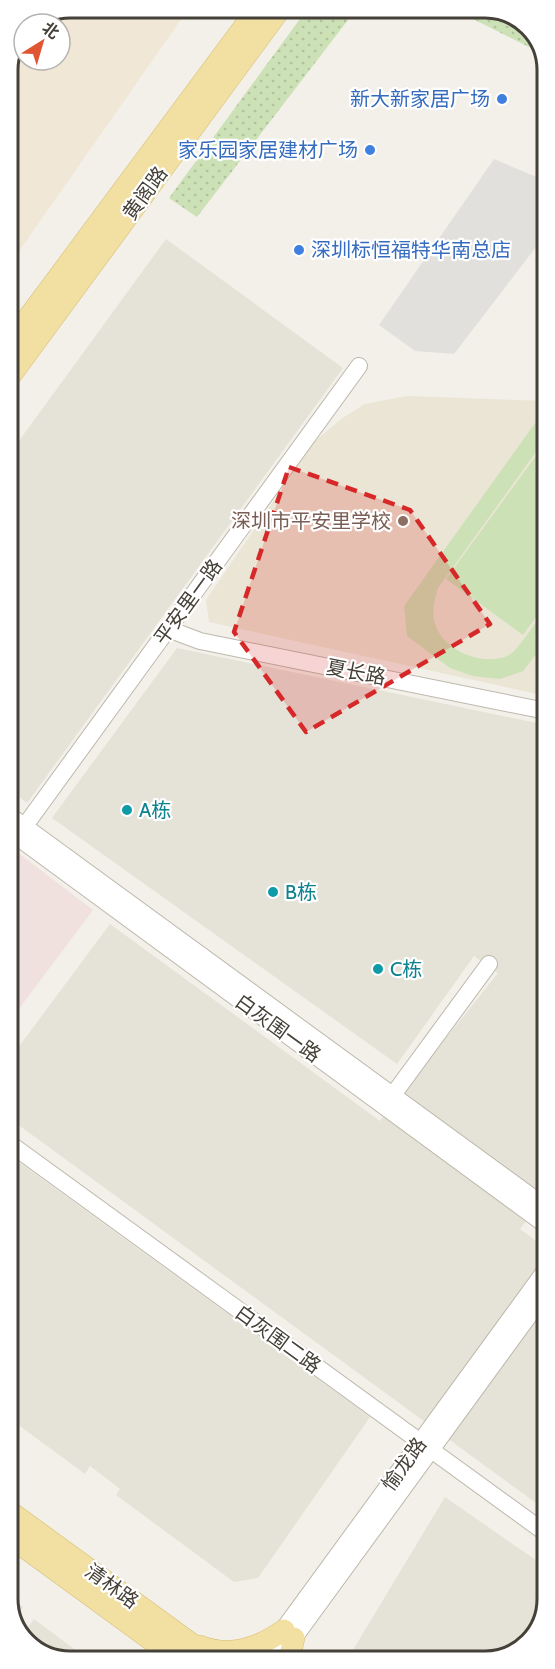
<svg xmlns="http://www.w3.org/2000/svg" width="555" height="1669" font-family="Cabin,'Noto Sans SC',sans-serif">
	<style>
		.residential { fill: #e5e2d7 }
		.commercial { fill: #f1e7d6 }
		.education { fill: #eae5d4 }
		.medical { fill: #f1e1de }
		.park { fill: url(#park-dots) }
		.pitch { fill: #cce1b6 }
		.parking { fill: #e1e0dd }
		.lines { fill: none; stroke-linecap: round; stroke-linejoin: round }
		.minor-casing { stroke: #bdb8ac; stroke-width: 18 }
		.major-casing { stroke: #d5bd74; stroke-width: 22 }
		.minor { stroke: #fff; stroke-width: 16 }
		.major { stroke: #f2dfa2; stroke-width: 21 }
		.marked { fill: #d62828; fill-opacity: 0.2; stroke: #d62828; stroke-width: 4.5; stroke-dasharray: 12 8; stroke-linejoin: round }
		.shop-dot { fill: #3f7fe0; stroke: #fff; stroke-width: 2 }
		.education-dot { fill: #8d6e63; stroke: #fff; stroke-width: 2 }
		.culture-dot { fill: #0f9aa8; stroke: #fff; stroke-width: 2 }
		.labels { text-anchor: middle; stroke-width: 4.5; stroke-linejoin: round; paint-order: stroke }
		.shop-label { font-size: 20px; fill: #366cbe; stroke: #fff; text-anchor: end }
		.street-label { font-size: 20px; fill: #454038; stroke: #fff }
		.education-label { font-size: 20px; fill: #785e54; stroke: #fff; text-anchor: end }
		.culture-label { font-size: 20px; fill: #0d838f; stroke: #fff; text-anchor: start }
		.rim { fill: none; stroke: #454038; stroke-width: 3 }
	</style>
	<defs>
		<pattern id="park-dots" width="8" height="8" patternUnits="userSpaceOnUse" patternTransform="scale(1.5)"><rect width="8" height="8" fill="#cce1b6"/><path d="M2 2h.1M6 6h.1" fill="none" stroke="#b1c29d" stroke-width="1.8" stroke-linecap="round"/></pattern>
	</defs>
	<rect width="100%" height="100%" fill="#f2f0e9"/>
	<g class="residential">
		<polygon points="166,239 343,368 27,803 9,789 8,456"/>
		<polygon points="177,648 546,725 547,1194 520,1229 547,1249 547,1511 9,1118 9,1060 110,924 380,1121 498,973 474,956 397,1064 52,818"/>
		<polygon points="9,1155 370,1417 258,1578 234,1582 116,1495 120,1489 90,1466 85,1474 9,1418"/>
		<polygon points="445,1497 547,1568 547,1599 534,1637 501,1659 347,1660"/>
		<polygon points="10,1597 23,1607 13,1621 10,1615"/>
		<polygon points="34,1619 90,1661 65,1661 29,1646 22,1635"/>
	</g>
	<polygon class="commercial" points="70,8 189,8 8,267 8,66 24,30 24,60 60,60 60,24 30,24"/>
	<polygon class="education" points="407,396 546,401 546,696 209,622 206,600 313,443 341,419 365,404"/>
	<polygon class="medical" points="9,846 93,910 9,1022"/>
	<g class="park">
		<polygon points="308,8 394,8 351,16 197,217 169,198"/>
		<polygon points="436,8 490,8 526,23 545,55 473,19"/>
	</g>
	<g class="pitch">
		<path d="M546,408V438L438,588C435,598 432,609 434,620C440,650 483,668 509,655C518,651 539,617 546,607V642L523,671L500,679L473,676L450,668L407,636L404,606Z"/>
		<polygon points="546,442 546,603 523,635 446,579"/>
	</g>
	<polygon class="parking" points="494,159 546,181 546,234 454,354 415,351 379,325"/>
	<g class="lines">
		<g class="minor-casing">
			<g id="minor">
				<polyline points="168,629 200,641 546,711"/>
				<polyline points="9,815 547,1208"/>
				<polyline points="9,831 547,1226"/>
				<polyline points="19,834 359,366"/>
				<polyline points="387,1103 489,964"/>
				<polyline points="9,1143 547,1534"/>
				<polyline points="261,1660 547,1268"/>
				<polyline points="278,1660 547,1291"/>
			</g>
		</g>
		<g class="major-casing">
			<g id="major">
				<polyline points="8,345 258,8"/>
				<polyline points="8,379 281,8"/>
				<polyline points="9,1511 215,1661"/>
				<polyline points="9,1536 180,1661"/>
				<path d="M200,1646C231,1658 258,1648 284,1630"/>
				<polyline points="289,1660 294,1638"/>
			</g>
		</g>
		<use href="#minor" class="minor"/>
		<use href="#major" class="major"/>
	</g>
	<path class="marked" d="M289,467L410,510L490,624L306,732L234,632Z"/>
	<g class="shop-dot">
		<circle cx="502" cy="99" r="6"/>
		<circle cx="370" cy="150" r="6"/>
		<circle cx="299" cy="250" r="6"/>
	</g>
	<circle class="education-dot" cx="403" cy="521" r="6"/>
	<g class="culture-dot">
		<circle cx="127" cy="810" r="6"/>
		<circle cx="273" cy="892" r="6"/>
		<circle cx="378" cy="969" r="6"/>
	</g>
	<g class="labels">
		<g class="shop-label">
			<text x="490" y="106">新大新家居广场</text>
			<text x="358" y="157">家乐园家居建材广场</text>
			<text x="311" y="257" text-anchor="start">深圳标恒福特华南总店</text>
		</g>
		<g class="street-label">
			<text transform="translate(145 193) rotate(-54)" y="7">黄阁路</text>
			<text transform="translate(188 602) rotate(-54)" y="7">平安里一路</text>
			<text transform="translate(356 672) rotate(11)" y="7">夏长路</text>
			<text transform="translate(278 1028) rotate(36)" y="7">白灰围一路</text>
			<text transform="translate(278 1339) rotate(36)" y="7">白灰围二路</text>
			<text transform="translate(404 1464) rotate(-54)" y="7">愉龙路</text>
			<text transform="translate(112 1586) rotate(36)" y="7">清林路</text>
		</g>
		<g class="education-label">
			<text x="391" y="528">深圳市平安里学校</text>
		</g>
		<g class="culture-label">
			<text x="139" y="817">A栋</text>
			<text x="285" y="899">B栋</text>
			<text x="390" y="976">C栋</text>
		</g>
	</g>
	<path d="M0 0H555V1669H0ZM70 18H485A52 52 0 0 1 537 70V1599A52 52 0 0 1 485 1651H70A52 52 0 0 1 18 1599V70A52 52 0 0 1 70 18Z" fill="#fff" fill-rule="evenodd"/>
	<path class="rim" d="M70 18H485A52 52 0 0 1 537 70V1599A52 52 0 0 1 485 1651H70A52 52 0 0 1 18 1599V70A52 52 0 0 1 70 18Z"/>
	<g transform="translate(42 42) rotate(37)"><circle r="28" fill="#ffffff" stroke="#b5b3af" stroke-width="1.5"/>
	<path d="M0-4.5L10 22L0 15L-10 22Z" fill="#e05532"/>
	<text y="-9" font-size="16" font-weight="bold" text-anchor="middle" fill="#454038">北</text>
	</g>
</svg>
